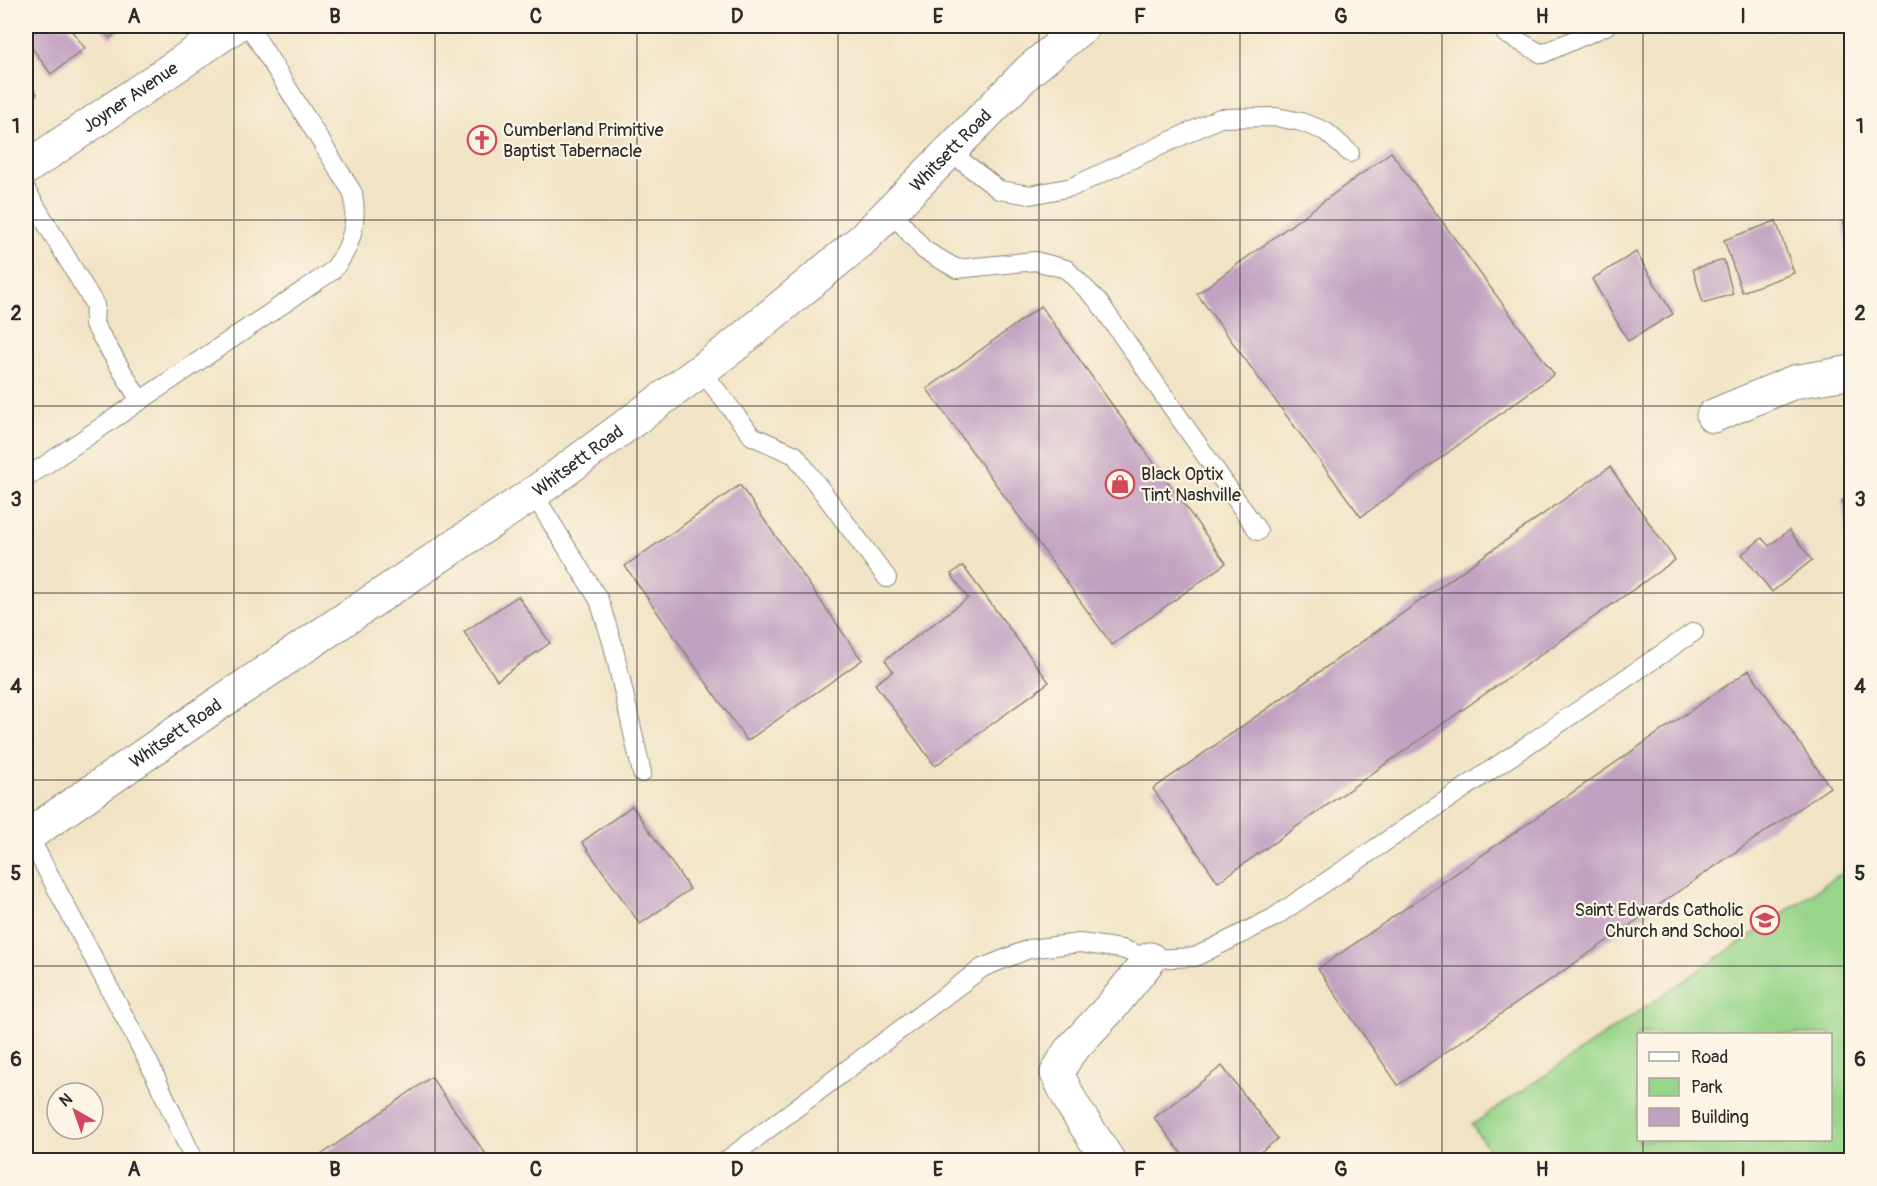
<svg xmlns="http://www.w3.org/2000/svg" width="1877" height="1186" font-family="Pangolin,sans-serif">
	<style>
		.green { fill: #98d58a; stroke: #62805a; stroke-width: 1.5; fill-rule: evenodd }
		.building { fill: #c2a0c1 }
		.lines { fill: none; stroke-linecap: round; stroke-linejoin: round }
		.service-casing { stroke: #8e8778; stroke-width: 20 }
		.minor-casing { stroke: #8e8778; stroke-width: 35 }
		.service { stroke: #fff; stroke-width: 18 }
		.minor { stroke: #fff; stroke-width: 33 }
		.grid { fill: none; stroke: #2b2b2b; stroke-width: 1.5; stroke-opacity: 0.55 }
		.labels { text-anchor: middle; stroke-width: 4.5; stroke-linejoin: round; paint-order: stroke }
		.street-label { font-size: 18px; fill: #2b2b2b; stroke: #fcf5e5 }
		.poi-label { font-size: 18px; fill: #2b2b2b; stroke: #fcf5e5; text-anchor: start }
		.neatline { fill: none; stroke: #2b2b2b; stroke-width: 2 }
		.grid-label { font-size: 20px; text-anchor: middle; font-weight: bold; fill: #2b2b2b }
	</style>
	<rect width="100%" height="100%" fill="#fcf5e5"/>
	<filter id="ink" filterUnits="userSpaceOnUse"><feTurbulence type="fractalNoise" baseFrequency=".0167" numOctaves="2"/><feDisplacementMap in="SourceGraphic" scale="12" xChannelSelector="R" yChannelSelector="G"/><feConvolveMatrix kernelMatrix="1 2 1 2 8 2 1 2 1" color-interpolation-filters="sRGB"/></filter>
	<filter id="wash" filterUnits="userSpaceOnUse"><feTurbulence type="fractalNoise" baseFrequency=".008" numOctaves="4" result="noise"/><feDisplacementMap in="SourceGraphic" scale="24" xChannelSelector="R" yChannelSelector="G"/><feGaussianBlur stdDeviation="1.35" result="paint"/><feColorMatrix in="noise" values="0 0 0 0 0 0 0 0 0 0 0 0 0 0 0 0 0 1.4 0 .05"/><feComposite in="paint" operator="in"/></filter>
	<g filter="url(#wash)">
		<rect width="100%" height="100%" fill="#f1e3c5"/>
		<path class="green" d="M1851,867V1153L1841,1160H1496L1472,1125ZM1638,1034H1830V1140H1638Z"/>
		<g id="blocks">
			<g class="building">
				<polygon points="26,26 68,26 85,48 51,74 26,40"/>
				<polygon points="99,26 126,26 110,38"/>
				<polygon points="26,77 37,94 26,102"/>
				<polygon points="1391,152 1554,374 1361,517 1197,294"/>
				<polygon points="1776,221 1794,273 1742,292 1724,240"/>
				<polygon points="1852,221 1852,265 1850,265 1843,222"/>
				<polygon points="1636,252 1673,314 1628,341 1592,279"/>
				<polygon points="1724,260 1733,294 1703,303 1693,269"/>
				<polygon points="1041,306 1226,563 1112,645 927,389"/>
				<polygon points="1610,467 1675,560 1218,882 1153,789"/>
				<polygon points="740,485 862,660 747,741 625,566"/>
				<polygon points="1852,498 1852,543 1850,543 1842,500"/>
				<polygon points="1789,530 1812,560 1772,592 1742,554 1762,538 1769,546"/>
				<polygon points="963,566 1049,682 935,766 875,684 893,671 885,660 968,598 951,574"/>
				<polygon points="518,596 550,643 497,680 464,632"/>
				<polygon points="1749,670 1830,787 1398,1085 1318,969"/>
				<polygon points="632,806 690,889 640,924 582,842"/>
				<polygon points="1222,1066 1278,1139 1249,1160 1187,1160 1154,1118"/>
				<polygon points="431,1077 490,1160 314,1160"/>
			</g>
		</g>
	</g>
	<g filter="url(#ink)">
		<use href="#blocks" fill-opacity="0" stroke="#8e8778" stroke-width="1.5"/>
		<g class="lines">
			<g class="service-casing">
				<g id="service">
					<polyline points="1049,26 1063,42"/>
					<polyline points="1500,26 1506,34 1542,54 1606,26"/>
					<polyline points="949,151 999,190 1030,195 1072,187 1220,118 1277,117 1301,122 1325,131 1350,153"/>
					<polyline points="26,190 95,305 94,324 140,401"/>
					<polyline points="891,211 924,250 957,269 1035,261 1066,269 1098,301 1258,531"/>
					<polyline points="701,370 752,436 795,455 887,578"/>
					<path d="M26,478L332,271C351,249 358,222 353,193L249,26"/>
					<polyline points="533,493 599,600 613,645 642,773"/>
					<polyline points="26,831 150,1065 194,1160"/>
					<polyline points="727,1160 982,968 1029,949 1080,943 1122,949 1150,959 1195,957 1273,918 1694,632"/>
				</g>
			</g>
			<g class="minor-casing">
				<g id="minor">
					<path id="s1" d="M26,168L235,26"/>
					<polyline points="1713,416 1794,382 1852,372"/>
					<path id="s2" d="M26,837L218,704L537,491L730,349L862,240L1029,71L1083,26"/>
					<polyline points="1108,1160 1072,1104 1057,1073 1069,1052 1112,1006 1150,959"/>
				</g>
			</g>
			<use href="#service" class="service"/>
			<use href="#minor" class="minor"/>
		</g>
	</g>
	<path class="grid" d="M234,26V1160M435,26V1160M637,26V1160M838,26V1160M1039,26V1160M1240,26V1160M1442,26V1160M1643,26V1034M26,220H1852M26,406H1852M26,593H1852M26,780H1852M26,966H1852M1643,1140V1160"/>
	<defs>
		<g id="church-ring" transform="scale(1.5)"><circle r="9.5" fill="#fcf5e5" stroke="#d1495b" stroke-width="1.5"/><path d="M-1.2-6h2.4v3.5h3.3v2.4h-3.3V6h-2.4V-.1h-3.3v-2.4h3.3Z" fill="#d1495b"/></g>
		<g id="shop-ring" transform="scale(1.5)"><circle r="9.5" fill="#fcf5e5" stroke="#d1495b" stroke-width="1.5"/><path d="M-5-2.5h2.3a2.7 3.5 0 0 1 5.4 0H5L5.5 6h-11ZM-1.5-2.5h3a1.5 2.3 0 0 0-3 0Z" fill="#d1495b"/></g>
		<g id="school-ring" transform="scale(1.5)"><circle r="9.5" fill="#fcf5e5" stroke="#d1495b" stroke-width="1.5"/><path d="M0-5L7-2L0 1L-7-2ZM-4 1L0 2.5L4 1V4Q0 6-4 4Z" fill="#d1495b"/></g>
	</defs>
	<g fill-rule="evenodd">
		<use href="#church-ring" x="482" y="140"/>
		<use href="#shop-ring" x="1120" y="484"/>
		<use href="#school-ring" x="1765" y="920"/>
	</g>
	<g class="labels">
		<g class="street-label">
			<text dy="6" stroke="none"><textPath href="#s1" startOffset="126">Joyner Avenue</textPath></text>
			<text dy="6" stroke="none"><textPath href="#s2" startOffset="1154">Whitsett Road</textPath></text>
			<text dy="6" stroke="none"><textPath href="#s2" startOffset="668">Whitsett Road</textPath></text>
			<text dy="6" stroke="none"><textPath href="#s2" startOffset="182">Whitsett Road</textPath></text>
		</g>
		<g class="poi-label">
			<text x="503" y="136">Cumberland Primitive<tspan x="503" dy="21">Baptist Tabernacle</tspan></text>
			<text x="1141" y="480">Black Optix<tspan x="1141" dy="21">Tint Nashville</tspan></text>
			<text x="1744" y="916" text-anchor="end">Saint Edwards Catholic<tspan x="1744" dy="21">Church and School</tspan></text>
		</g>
	</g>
	<rect width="1877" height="1186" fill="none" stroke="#fcf5e5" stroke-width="66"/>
	<rect x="1637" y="1033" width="195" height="108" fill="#fcf5e5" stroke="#a8a49b" stroke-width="1.5"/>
	<rect x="1649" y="1052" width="30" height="9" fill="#ffffff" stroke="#a8a49b" stroke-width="1.5"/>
	<text x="1691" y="1063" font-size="18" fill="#2b2b2b">Road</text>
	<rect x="1649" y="1078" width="30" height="18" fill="#98d58a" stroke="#a8a49b" stroke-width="1.5"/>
	<text x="1691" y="1093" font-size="18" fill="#2b2b2b">Park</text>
	<rect x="1649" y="1108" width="30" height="18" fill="#c2a0c1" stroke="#a8a49b" stroke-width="1.5"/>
	<text x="1691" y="1123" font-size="18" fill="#2b2b2b">Building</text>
	<g transform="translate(75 1111) rotate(320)"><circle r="28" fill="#fcf5e5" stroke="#a8a49b" stroke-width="1.5"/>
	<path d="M0-4.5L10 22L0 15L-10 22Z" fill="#d1495b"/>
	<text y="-9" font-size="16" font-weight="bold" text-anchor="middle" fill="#2b2b2b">N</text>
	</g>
	<rect x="33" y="33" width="1811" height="1120" class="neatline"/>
	<g class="grid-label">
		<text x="134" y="23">A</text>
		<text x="335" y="23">B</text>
		<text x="536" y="23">C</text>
		<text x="737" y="23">D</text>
		<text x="938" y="23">E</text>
		<text x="1140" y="23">F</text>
		<text x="1341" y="23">G</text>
		<text x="1542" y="23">H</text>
		<text x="1743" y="23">I</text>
		<text x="16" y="133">1</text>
		<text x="1860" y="133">1</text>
		<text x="16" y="320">2</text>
		<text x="1860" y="320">2</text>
		<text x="16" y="506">3</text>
		<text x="1860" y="506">3</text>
		<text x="16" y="693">4</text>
		<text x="1860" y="693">4</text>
		<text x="16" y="880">5</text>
		<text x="1860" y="880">5</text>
		<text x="16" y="1066">6</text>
		<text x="1860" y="1066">6</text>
		<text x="134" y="1176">A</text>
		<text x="335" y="1176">B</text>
		<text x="536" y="1176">C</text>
		<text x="737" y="1176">D</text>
		<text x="938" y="1176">E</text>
		<text x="1140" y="1176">F</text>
		<text x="1341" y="1176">G</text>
		<text x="1542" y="1176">H</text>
		<text x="1743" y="1176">I</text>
	</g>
</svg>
